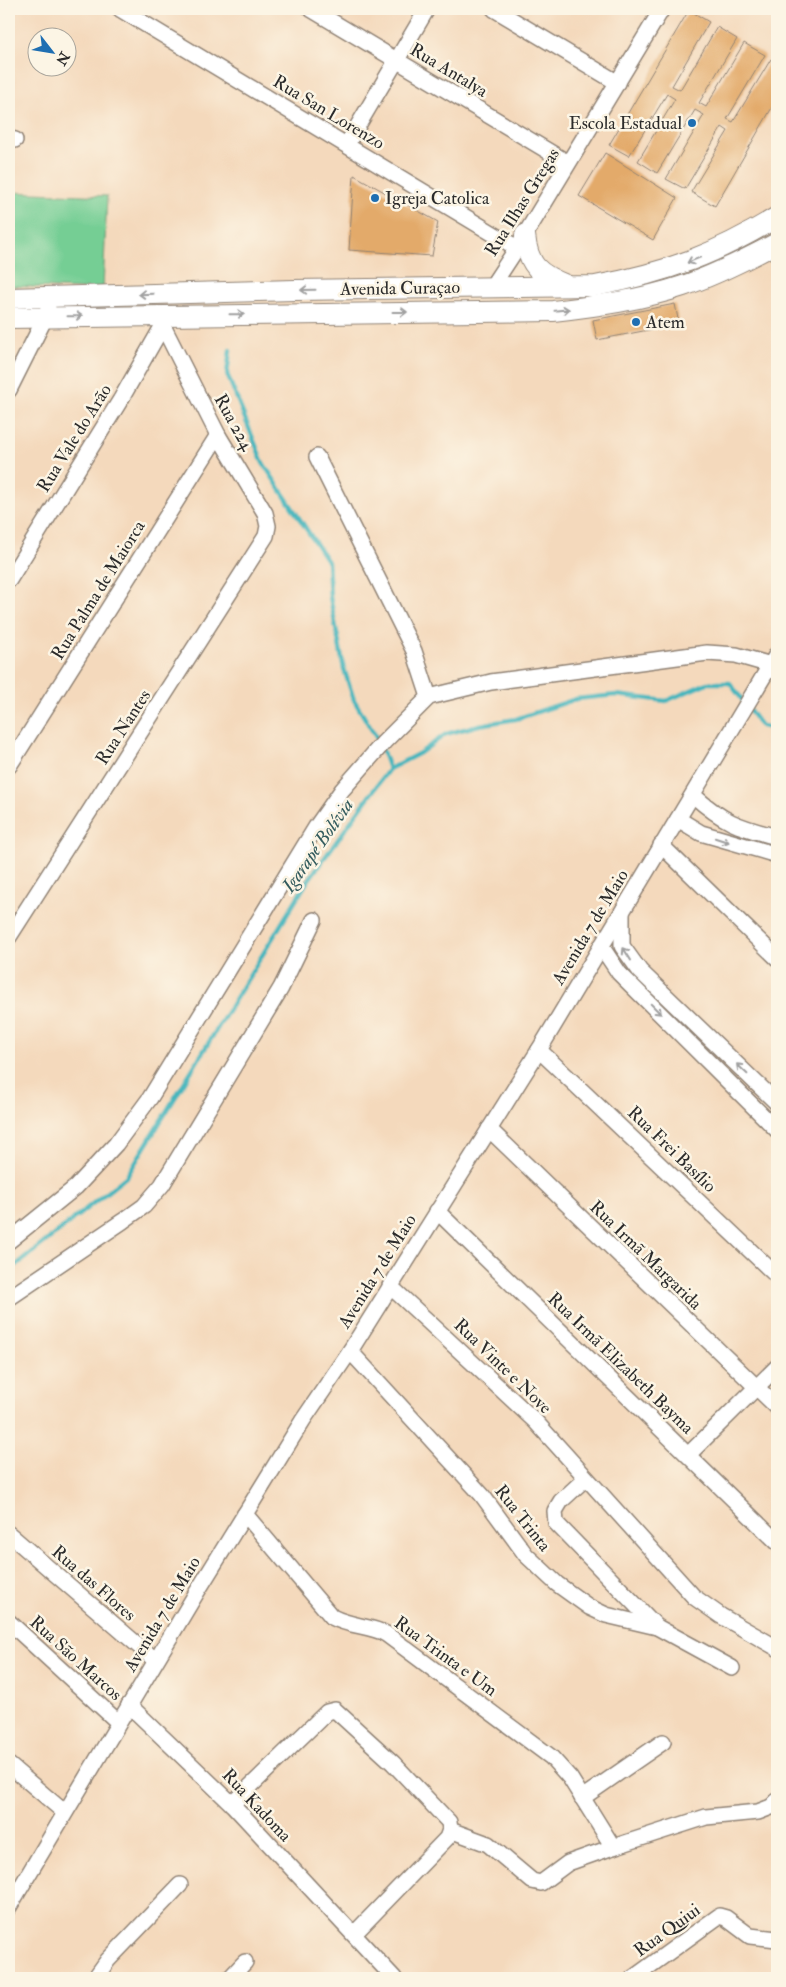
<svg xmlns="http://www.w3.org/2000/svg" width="786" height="1987" font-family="'IM FELL Double Pica',serif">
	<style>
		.green { fill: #74ce94; stroke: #507c60 }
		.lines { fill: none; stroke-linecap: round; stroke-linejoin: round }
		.stream { stroke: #46b6bd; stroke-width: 4.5 }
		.building { fill: #e3aa6b }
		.minor-casing { stroke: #908274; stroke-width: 18 }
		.major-casing { stroke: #908274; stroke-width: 22 }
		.minor { stroke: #fff; stroke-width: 15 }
		.major { stroke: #fff; stroke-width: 20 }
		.oneway { stroke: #a0a0a0 }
		.poi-dot { fill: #1f6fb2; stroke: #fcf5e5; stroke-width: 2 }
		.labels { text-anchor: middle; stroke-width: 5; stroke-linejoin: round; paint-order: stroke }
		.street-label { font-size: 18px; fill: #2b2b2b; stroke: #fcf5e5 }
		.poi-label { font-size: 18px; fill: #2b2b2b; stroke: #fcf5e5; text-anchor: start }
		.water-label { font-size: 19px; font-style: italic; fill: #345c5e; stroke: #fcf5e5 }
	</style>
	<rect width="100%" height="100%" fill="#fcf5e5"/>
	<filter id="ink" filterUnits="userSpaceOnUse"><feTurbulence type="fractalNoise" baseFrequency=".02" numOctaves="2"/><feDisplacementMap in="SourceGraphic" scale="10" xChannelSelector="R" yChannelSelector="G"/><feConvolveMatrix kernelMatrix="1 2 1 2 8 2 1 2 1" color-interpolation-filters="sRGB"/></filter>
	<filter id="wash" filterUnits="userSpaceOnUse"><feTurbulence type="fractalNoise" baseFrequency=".0096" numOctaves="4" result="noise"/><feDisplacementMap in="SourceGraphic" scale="20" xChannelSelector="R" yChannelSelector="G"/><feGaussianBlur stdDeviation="1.12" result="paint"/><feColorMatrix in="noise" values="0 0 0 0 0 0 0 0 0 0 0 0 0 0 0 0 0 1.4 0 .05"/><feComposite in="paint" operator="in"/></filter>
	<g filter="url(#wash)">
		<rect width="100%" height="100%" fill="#f4d9bc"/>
		<polygon class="green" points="9,192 107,196 103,290 9,286"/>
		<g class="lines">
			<g class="stream">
				<polyline points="230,350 227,374 263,463 328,562 330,597 344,669 354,700 379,742"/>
				<polyline points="382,749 389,769"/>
				<polyline points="9,1271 127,1176 307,882 389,769 420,753 446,734 479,725 516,719 576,699 616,695 666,701 707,683 730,683 761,726 777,729"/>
			</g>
		</g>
		<g id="blocks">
			<g class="building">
				<polygon points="689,10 709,22 672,86 680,90 717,27 737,39 699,103 706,107 744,43 765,55 727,119 733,122 771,59 777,63 777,99 715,206 691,192 728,131 722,127 685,189 666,179 704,115 695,110 657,173 638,161 675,99 667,94 629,156 609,145"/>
				<polygon points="605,153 677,198 653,240 579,196"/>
				<polygon points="354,175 438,222 432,256 349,250"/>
				<polygon points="675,304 679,324 597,340 593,320"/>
			</g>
		</g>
	</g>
	<g filter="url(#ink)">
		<use href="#blocks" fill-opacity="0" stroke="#908274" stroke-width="1"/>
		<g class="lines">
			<g class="minor-casing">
				<g id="minor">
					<polyline points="120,9 517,248"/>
					<polyline points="311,9 568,163"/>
					<polyline points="494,9 618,83"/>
					<polyline points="9,139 15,140"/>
					<polyline points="347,144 427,9"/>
					<polyline points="492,286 517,248 662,9"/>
					<polyline points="9,390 46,316 48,308"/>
					<polyline points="317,457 414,651 429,697"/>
					<polyline points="9,580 121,399 166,320"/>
					<polyline points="9,766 218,435"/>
					<path d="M693,795C723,822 738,827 777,837"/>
					<polyline points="678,819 701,833 777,855"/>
					<polyline points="661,845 777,958"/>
					<polyline points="622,914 622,946 640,971 777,1103"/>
					<polyline points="9,937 266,536 268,526 265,513 218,435 163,326"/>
					<polyline points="601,946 619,973 777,1130"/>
					<polyline points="539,1050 777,1276"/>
					<polyline points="489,1129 777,1407"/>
					<polyline points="437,1211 777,1542"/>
					<polyline points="9,1241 76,1187 116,1144 150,1098 316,827 342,790 384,742 429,697 491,682 707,653 736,655 771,665"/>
					<polyline points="390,1286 535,1421 694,1597 721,1616 777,1648"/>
					<polyline points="9,1298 123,1221 144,1206 162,1185 281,988 314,920"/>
					<polyline points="350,1351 482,1495 526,1555 557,1584 589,1607 606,1615 657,1627 732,1668"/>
					<polyline points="688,1455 777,1367"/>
					<polyline points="586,1478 561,1501 555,1511 556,1523 657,1627"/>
					<path d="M245,1514L332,1617C351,1627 369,1625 386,1634L551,1757L570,1778L613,1847"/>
					<polyline points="9,1534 155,1660"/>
					<polyline points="9,1622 118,1722"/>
					<polyline points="129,1705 232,1804 394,1978"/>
					<polyline points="9,1765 64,1812"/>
					<polyline points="582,1798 663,1742"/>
					<polyline points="232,1804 327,1712 335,1710 393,1763 449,1822 450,1830 447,1838 354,1934"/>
					<polyline points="450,1830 488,1844 532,1881 541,1883 568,1863 613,1847 706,1817 758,1812 771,1807 777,1801"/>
					<polyline points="9,1907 197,1592 303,1420 350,1351 539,1050 777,654"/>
					<polyline points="95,1978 108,1960 180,1885"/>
					<polyline points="230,1978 245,1962"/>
					<polyline points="633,1978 719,1916 726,1918 750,1936 777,1939"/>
				</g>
			</g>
			<g class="major-casing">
				<g id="major">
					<path d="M525,235C528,266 539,274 566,285"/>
					<path d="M9,298L295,290L595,286C666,273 716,254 777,217"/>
					<path d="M9,318L553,311C597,306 641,300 683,286C716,275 747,259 777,243"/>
				</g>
			</g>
			<use href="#minor" class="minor"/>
			<use href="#major" class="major"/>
		</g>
		<defs><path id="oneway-shaft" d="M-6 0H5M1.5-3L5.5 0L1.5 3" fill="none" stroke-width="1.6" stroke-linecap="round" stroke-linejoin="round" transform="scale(1.25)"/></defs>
		<g class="oneway">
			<use href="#oneway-shaft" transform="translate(694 260) rotate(157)"/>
			<use href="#oneway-shaft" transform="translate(308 290) rotate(179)"/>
			<use href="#oneway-shaft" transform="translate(146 294) rotate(178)"/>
			<use href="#oneway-shaft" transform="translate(562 310) rotate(-6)"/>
			<use href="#oneway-shaft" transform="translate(400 312)"/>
			<use href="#oneway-shaft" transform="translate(237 314) rotate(-1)"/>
			<use href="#oneway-shaft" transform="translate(75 316) rotate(-1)"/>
			<use href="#oneway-shaft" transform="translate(722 840) rotate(18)"/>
			<use href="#oneway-shaft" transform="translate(627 954) rotate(-122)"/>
			<use href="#oneway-shaft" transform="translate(656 1009) rotate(45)"/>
			<use href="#oneway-shaft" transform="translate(742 1069) rotate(-136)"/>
		</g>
	</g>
	<g class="poi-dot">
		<circle cx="692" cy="123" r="5"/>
		<circle cx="375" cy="198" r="5"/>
		<circle cx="636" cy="322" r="5"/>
	</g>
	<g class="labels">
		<g class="street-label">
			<text transform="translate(449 70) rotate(31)" y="6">Rua Antalya</text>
			<text transform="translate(329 112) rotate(31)" y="6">Rua San Lorenzo</text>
			<text transform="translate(522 202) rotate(-58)" y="6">Rua Ilhas Gregas</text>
			<text transform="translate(400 288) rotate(-1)" y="6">Avenida Curaçao</text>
			<text transform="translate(234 422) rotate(61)" y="6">Rua 224</text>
			<text transform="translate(74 438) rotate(-58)" y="6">Rua Vale do Arão</text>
			<text transform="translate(98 590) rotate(-58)" y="6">Rua Palma de Maiorca</text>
			<text transform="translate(123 727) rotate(-57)" y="6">Rua Nantes</text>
			<text transform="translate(590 927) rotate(-59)" y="6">Avenida 7 de Maio</text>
			<text transform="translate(672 1149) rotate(44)" y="6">Rua Frei Basílio</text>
			<text transform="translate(646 1255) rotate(44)" y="6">Rua Irmã Margarida</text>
			<text transform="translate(377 1271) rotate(-58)" y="6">Avenida 7 de Maio</text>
			<text transform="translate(621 1363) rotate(44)" y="6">Rua Irmã Elizabeth Bayma</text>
			<text transform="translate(503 1366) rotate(44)" y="6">Rua Vinte e Nove</text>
			<text transform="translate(523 1518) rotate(52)" y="6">Rua Trinta</text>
			<text transform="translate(94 1583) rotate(41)" y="6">Rua das Flores</text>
			<text transform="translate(162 1614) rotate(-59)" y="6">Avenida 7 de Maio</text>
			<text transform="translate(446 1656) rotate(36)" y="6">Rua Trinta e Um</text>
			<text transform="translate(76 1658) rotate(42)" y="6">Rua São Marcos</text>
			<text transform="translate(257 1805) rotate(47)" y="6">Rua Kadoma</text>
			<text transform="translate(667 1930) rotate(-36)" y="6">Rua Quiui</text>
		</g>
		<g class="poi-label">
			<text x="682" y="129" text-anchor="end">Escola Estadual</text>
			<text x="385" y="204">Igreja Catolica</text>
			<text x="646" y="328">Atem</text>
		</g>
		<g class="water-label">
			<text transform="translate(317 845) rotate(-55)" y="7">Igarapé Bolívia</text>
		</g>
	</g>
	<rect width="786" height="1987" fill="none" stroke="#fcf5e5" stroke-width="30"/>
	<g transform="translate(52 52) rotate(121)"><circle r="24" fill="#fcf5e5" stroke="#a8a49b"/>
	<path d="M0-4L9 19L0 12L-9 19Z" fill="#1f6fb2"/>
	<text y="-8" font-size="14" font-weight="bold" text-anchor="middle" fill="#2b2b2b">N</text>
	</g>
</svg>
